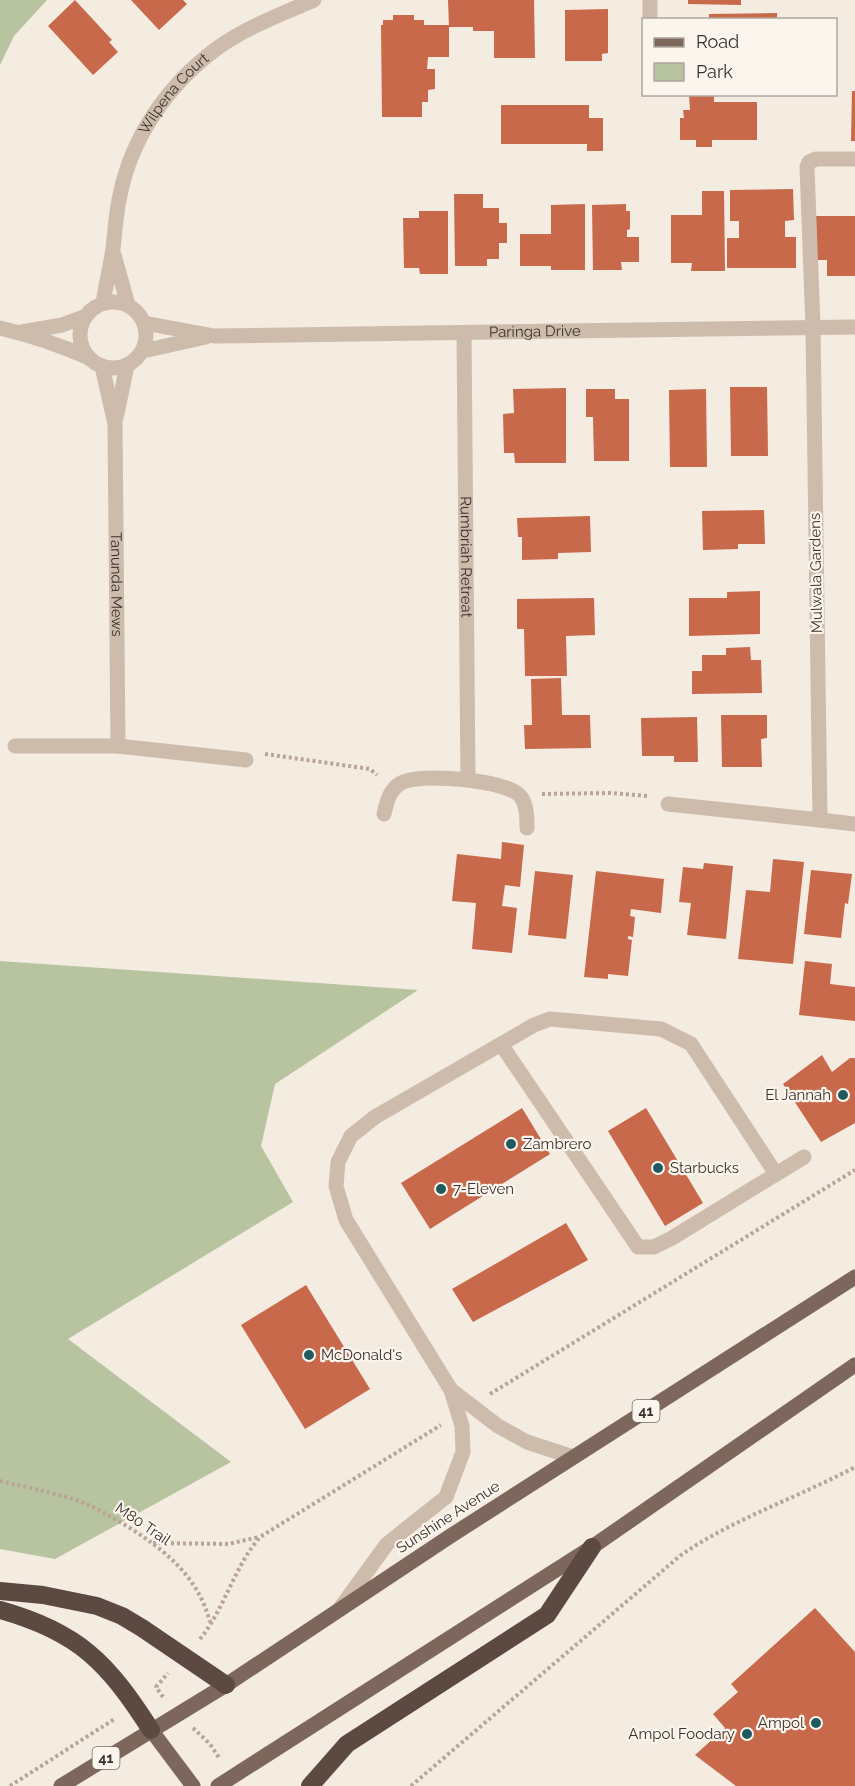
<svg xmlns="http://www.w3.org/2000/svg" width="855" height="1786" font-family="Raleway,sans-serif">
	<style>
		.green { fill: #b8c4a0 }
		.building { fill: #c8694b }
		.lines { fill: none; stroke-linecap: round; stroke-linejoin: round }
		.path { stroke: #b9a596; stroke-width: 4; stroke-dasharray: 3 3; stroke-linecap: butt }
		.service { stroke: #cdbbac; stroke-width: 15 }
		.minor { stroke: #cdbbac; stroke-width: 15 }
		.primary { stroke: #7d675c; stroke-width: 15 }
		.motorway { stroke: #5c4a42; stroke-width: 18 }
		.poi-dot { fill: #1f5a5e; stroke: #fbf5ee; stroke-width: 2 }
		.labels { text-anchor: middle; stroke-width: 4.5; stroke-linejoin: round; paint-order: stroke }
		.shield { fill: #fbf5ee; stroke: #756b66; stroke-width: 1.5 }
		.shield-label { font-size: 14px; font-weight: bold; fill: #3b302b }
		.street-label { font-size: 15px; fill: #3b302b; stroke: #fbf5ee }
		.poi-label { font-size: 15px; fill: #3b302b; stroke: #fbf5ee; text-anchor: start }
	</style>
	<rect width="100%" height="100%" fill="#f4ebe1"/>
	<g class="green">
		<polygon points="0,0 47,0 14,36 0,65"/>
		<polygon points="0,961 418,990 275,1084 261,1146 293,1202 68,1339 231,1462 55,1559 0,1549"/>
	</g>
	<g class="building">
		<polygon points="75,0 112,40 109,42 118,52 93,75 48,26"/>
		<polygon points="131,0 183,0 187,4 159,30"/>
		<polygon points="448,0 534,0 535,58 494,58 494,31 473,31 473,27 449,27"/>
		<polygon points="688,0 741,0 741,5 688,4"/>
		<polygon points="608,9 608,53 602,54 602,61 565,61 565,10"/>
		<polygon points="777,13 777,20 709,20 709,14"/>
		<polygon points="393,15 414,15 414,20 424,20 424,25 449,25 449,57 428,57 427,69 435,69 435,89 428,90 428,102 422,102 422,117 382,117 381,25 383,25 383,20 393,20"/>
		<polygon points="852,91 855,91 855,141 851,141"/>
		<polygon points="689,94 714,94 714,102 757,102 757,140 712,140 712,147 696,147 696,140 680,140 680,118 684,118 683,110 690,110"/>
		<polygon points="501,105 589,105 589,118 603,118 603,151 587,151 587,144 501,144"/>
		<polygon points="793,189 794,220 785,221 785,237 796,237 796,268 727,268 727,238 739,238 739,221 730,221 730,190"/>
		<polygon points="702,191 724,191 725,271 691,271 692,263 671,263 671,215 702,215"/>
		<polygon points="454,194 483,194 483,208 499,208 499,223 507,223 507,243 499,243 499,259 487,259 487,266 455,266"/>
		<polygon points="585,204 585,270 551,270 551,266 520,266 520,234 551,234 551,205"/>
		<polygon points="626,204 626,211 630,211 630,229 627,230 627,237 639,237 639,262 621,262 622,270 593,270 592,205"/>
		<polygon points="419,211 448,211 448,274 420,274 419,268 404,268 403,218 419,218"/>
		<polygon points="816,216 855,216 855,276 827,276 827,260 816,260"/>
		<polygon points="730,387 767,387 768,456 731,456"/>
		<polygon points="566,388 566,463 515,463 514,453 504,453 503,414 514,413 513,389"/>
		<polygon points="586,389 615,389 615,399 629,399 629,461 594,461 593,417 586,417"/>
		<polygon points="706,389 707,467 670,467 669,390"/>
		<polygon points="764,510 765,544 738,544 738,549 703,550 702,511"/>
		<polygon points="590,516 591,552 558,553 558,559 522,560 522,537 518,537 517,518"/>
		<polygon points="760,591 760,634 689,636 689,598 727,598 727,592"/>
		<polygon points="594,598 595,635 566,636 567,676 525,676 524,629 517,629 517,599"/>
		<polygon points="750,647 751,660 761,660 762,693 692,694 692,671 702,671 702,655 726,655 726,648"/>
		<polygon points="561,678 562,715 590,715 591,748 525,749 524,725 532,725 531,679"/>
		<polygon points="721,715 767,715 767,738 761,739 762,767 722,767"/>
		<polygon points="697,717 698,762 674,762 674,756 642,756 641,718"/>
		<polygon points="502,842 524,845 520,887 505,885 502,906 517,908 512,953 472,949 476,903 452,901 457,854 501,859"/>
		<polygon points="773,859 804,862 793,964 738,959 746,890 770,892"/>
		<polygon points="704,863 733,866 726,939 687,935 691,903 679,902 683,867 703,869"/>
		<polygon points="811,870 852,874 848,904 845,903 841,938 804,934"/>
		<polygon points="535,871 573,875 566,939 528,935"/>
		<polygon points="596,871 664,879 661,913 631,909 630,916 635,917 633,937 628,936 628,939 632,940 628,976 608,974 608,979 584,977"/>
		<polygon points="805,961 832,964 830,984 855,987 855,1021 799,1015"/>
		<polygon points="822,1055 832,1072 850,1058 855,1058 855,1123 821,1142 783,1084"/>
		<polygon points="522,1108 550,1154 430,1229 401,1183"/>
		<polygon points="646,1108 703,1203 665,1226 608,1131"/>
		<polygon points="566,1223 588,1260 473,1322 452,1289"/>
		<polygon points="306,1285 370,1389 305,1429 241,1325"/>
		<polygon points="815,1608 855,1652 855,1786 736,1786 695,1755 725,1728 713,1714 738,1692 731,1684"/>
	</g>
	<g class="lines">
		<g class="path">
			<polyline points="265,754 370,769 377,775"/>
			<polyline points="542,794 611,793 648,796"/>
			<polyline points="490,1394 855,1170"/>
			<path d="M0,1481C25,1487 51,1492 76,1500C94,1506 109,1516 125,1525C164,1549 198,1576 210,1622"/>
			<polyline points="153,1543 228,1544 259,1537"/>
			<path d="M200,1639C225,1608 234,1567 260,1537L441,1425"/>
			<polyline points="163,1697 156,1687 168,1673"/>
			<polyline points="193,1728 210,1744 220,1759"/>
			<polyline points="10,1786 116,1718"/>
			<path d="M411,1786L681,1555C735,1518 797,1498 855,1467"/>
		</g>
		<g class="service">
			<polyline points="813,327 807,167 809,162 816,159 855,159"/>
			<polyline points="501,1044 638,1247 654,1247 672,1238 804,1157"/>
			<polyline points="451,1390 498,1426 527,1442 573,1457"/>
			<polyline points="341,1607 387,1544 446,1497 463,1452 462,1426 451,1390 346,1220 336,1186 338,1162 351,1136 375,1117 534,1025 550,1019 661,1029 691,1044 776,1174"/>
		</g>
		<g class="minor">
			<polyline points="650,0 650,20"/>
			<polyline points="114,255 128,305"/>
			<circle cx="113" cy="335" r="33"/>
			<path id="s1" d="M103,303C106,285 110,267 113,249C115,231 116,213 120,195C132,136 168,85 216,49C245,28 281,14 314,0"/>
			<path id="s2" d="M144,323L214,336L855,327"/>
			<path d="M0,328C31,335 60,345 89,358"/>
			<polyline points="22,332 62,325 86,316"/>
			<path id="s3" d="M464,333L468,780"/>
			<polyline points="143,351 206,337"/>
			<path id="s4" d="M102,366L115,424L118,746"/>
			<polyline points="116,418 127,366"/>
			<polyline points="15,746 118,746 246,760"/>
			<polyline points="668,804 820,820 813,327"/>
			<path d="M384,814C387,802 389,790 401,783C419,772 509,780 521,797C527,806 527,818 527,828"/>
			<polyline points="820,820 855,824"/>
		</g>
		<g class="primary">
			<polyline points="151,1730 193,1786"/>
			<polyline points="61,1786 226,1685 452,1535 855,1277"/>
			<polyline points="218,1786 592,1547 855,1365"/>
		</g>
		<g class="motorway">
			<polyline points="0,1591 43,1595 97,1606 122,1616 142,1628 226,1685"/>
			<path d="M0,1610C79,1632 108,1663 151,1730"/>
			<polyline points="310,1786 347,1744 547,1615 592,1547"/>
		</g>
	</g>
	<g class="poi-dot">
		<circle cx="843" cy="1095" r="6"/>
		<circle cx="511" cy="1144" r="6"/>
		<circle cx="658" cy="1168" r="6"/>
		<circle cx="441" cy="1189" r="6"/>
		<circle cx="309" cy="1355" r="6"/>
		<circle cx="816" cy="1723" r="6"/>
		<circle cx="747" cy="1734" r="6"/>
	</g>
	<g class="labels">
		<g class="shield">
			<rect x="632.5" y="1400" width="27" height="22" rx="4.5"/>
			<rect x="92.5" y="1747" width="27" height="22" rx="4.5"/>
		</g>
		<g class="shield-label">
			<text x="646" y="1416">41</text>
			<text x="106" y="1763">41</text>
		</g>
		<g class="street-label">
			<text dy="5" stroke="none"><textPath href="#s1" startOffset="226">Wilpena Court</textPath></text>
			<text dy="5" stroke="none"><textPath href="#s2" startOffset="392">Paringa Drive</textPath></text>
			<text dy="5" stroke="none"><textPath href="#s3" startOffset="224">Rumbriah Retreat</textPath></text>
			<text transform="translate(816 573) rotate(-91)" y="5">Mulwala Gardens</text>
			<text dy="5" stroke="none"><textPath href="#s4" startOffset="220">Tanunda Mews</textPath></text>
			<text transform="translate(448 1517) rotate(-33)" y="5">Sunshine Avenue</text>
			<text transform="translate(143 1524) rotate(34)" y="5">M80 Trail</text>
		</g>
		<g class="poi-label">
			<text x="831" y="1100" text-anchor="end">El Jannah</text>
			<text x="523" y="1149">Zambrero</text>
			<text x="670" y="1173">Starbucks</text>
			<text x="453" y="1194">7-Eleven</text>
			<text x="321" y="1360">McDonald's</text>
			<text x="804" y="1728" text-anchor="end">Ampol</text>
			<text x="735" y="1739" text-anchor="end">Ampol Foodary</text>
		</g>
	</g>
	<rect x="642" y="18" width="195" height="78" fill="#fbf5ee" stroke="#aea6a0" stroke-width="1.5"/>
	<rect x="654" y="38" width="30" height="9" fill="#7d675c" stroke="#aea6a0" stroke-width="1.5"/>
	<text x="696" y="48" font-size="18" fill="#3b302b">Road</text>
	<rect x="654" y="63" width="30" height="18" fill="#b8c4a0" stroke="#aea6a0" stroke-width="1.5"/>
	<text x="696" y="78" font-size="18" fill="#3b302b">Park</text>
</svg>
